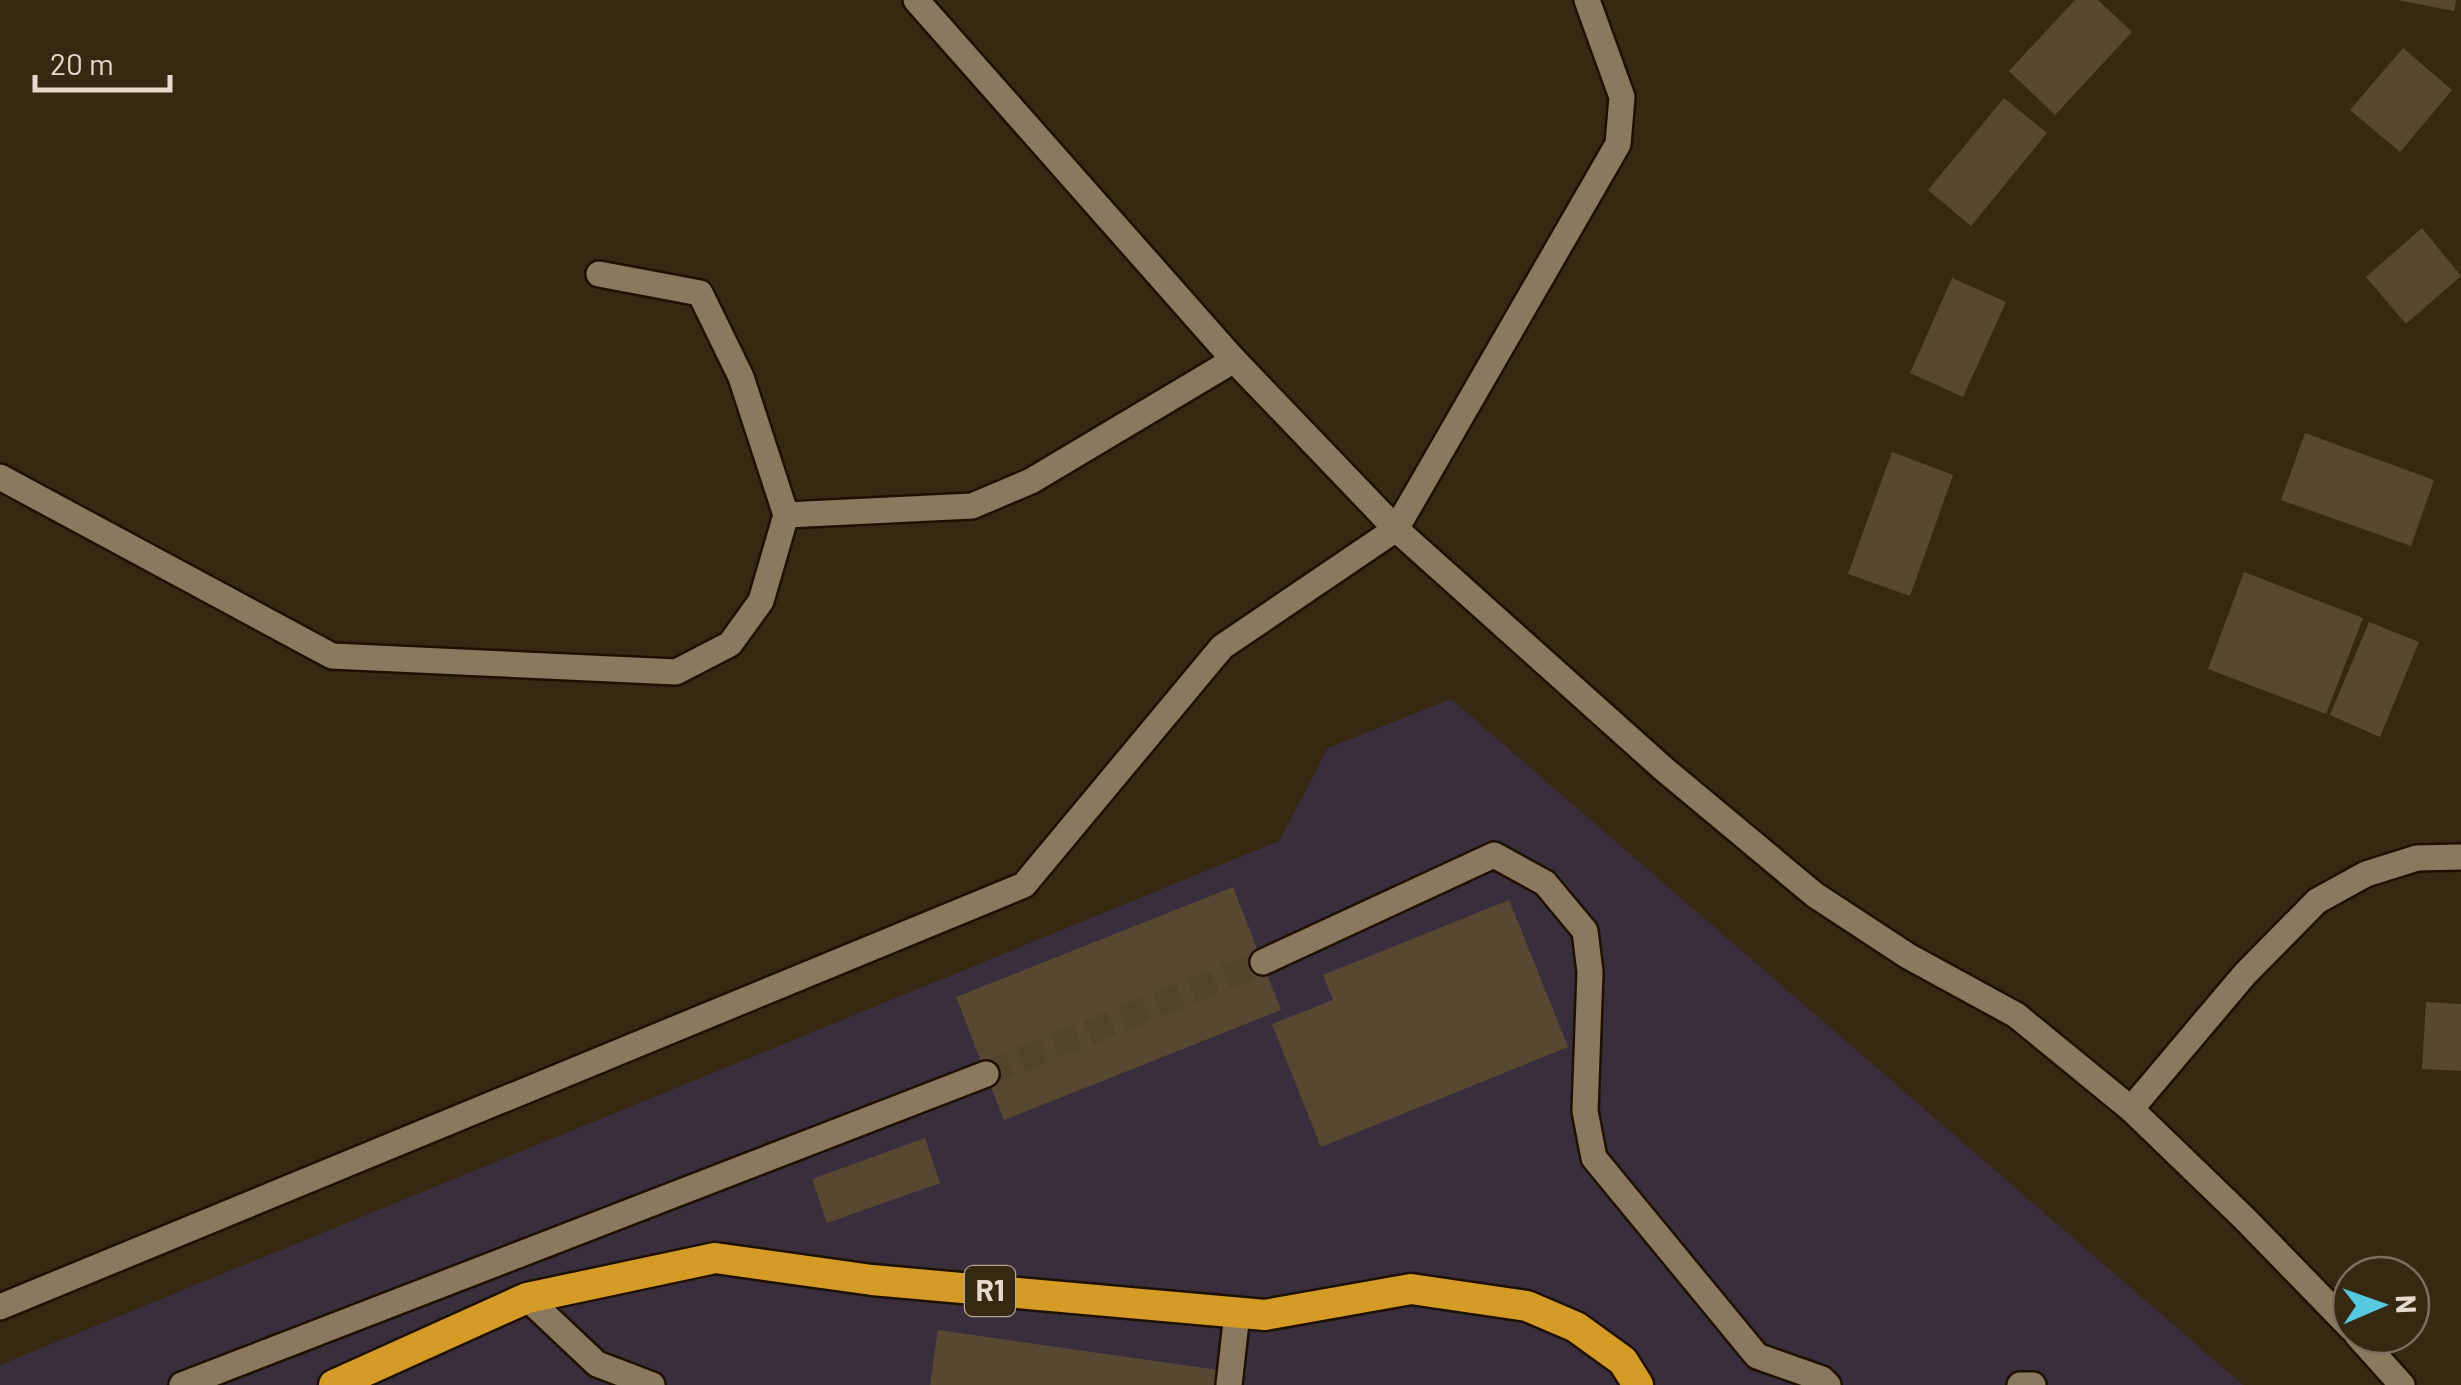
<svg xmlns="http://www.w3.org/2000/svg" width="2461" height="1385" font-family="Barlow,sans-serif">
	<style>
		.commercial { fill: #3a2e3d }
		.building { fill: #574931 }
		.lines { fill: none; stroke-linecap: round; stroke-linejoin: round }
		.minor-tunnel { stroke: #50442d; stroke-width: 25; stroke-dasharray: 25 12; stroke-linecap: butt }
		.minor-casing { stroke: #1e1100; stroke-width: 30 }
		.highway-casing { stroke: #1e1100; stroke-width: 35 }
		.minor { stroke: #89795f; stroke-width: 25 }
		.highway { stroke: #d49c27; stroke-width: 30 }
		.labels { text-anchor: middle; stroke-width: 9; stroke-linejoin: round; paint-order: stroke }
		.shield { fill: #362911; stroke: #b0a695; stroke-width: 2.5 }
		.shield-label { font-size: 30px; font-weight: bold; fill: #e4dbcd }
	</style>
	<rect width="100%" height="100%" fill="#362911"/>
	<polygon class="commercial" points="1451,699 2243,1385 0,1385 0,1365 1279,841 1328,748"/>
	<g class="building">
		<polygon points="2075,0 2098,0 2132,32 2055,115 2009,71"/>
		<polygon points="2397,0 2456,0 2454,11"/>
		<polygon points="2403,48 2452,90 2400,152 2350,110"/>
		<polygon points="2004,98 2047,133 1971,226 1928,190"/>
		<polygon points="2422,228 2461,276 2406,324 2366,277"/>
		<polygon points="1952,278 2006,302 1963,397 1910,373"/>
		<polygon points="2305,433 2434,480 2411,546 2281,500"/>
		<polygon points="1892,452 1953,475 1910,596 1848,574"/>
		<polygon points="2244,572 2363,618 2326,714 2208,669"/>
		<polygon points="2369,622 2419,642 2380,737 2330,715"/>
		<polygon points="1233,887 1281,1010 1004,1120 956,997"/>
		<polygon points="1509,900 1568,1047 1321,1147 1272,1024 1333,1000 1323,975"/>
		<polygon points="2426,1002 2461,1004 2461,1071 2422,1069"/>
		<polygon points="925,1138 940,1183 827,1223 812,1179"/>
		<polygon points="938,1330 1218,1370 1216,1385 930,1385"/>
	</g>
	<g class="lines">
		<polyline class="minor-tunnel" points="986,1074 1263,962"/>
		<g class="minor-casing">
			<g id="minor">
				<polyline points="916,0 1234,360 1396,529 1665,770 1815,895 1908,956 2016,1015 2131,1109 2245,1219 2351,1328"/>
				<polyline points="0,477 332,656 676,672 730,644 761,601 786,515 741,377 700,293 599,274"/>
				<polyline points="786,515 972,506 1031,481 1234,360"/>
				<polyline points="1263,962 1494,855 1545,883 1585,931 1590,972 1585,1111 1594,1158 1757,1356 1822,1379 1828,1385"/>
				<polyline points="2131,1109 2245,974 2317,901 2366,874 2417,858 2461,857"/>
				<polyline points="527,1298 597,1364 652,1385"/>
				<polyline points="0,1307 1024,885 1222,647 1396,529 1618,144 1622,97 1587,0"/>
				<polyline points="2357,1335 2402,1385"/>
				<polyline points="182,1385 986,1074"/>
				<polyline points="1229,1385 1237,1313"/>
				<polyline points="2020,1385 2033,1385"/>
			</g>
		</g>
		<g class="highway-casing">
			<polyline id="highway" points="334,1385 527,1298 715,1258 872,1280 1265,1315 1411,1289 1527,1306 1576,1327 1623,1361 1638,1385"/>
		</g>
		<use href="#minor" class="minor"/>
		<use href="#highway" class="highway"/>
	</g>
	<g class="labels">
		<rect class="shield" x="965" y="1266" width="50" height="50" rx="8"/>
		<g class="shield-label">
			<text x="990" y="1301">R1</text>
		</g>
	</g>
	<g transform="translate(2381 1305) rotate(88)"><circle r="48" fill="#362911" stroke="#7c705c" stroke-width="2.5"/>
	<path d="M0-8L18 38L0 25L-18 38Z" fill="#56c9e1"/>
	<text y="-15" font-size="28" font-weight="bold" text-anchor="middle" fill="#e4dbcd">N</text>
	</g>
	<path d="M35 75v15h135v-15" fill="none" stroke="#e4dbcd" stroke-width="5"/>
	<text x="50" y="75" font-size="30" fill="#e4dbcd" stroke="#362911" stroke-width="8" paint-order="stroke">20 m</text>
</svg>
